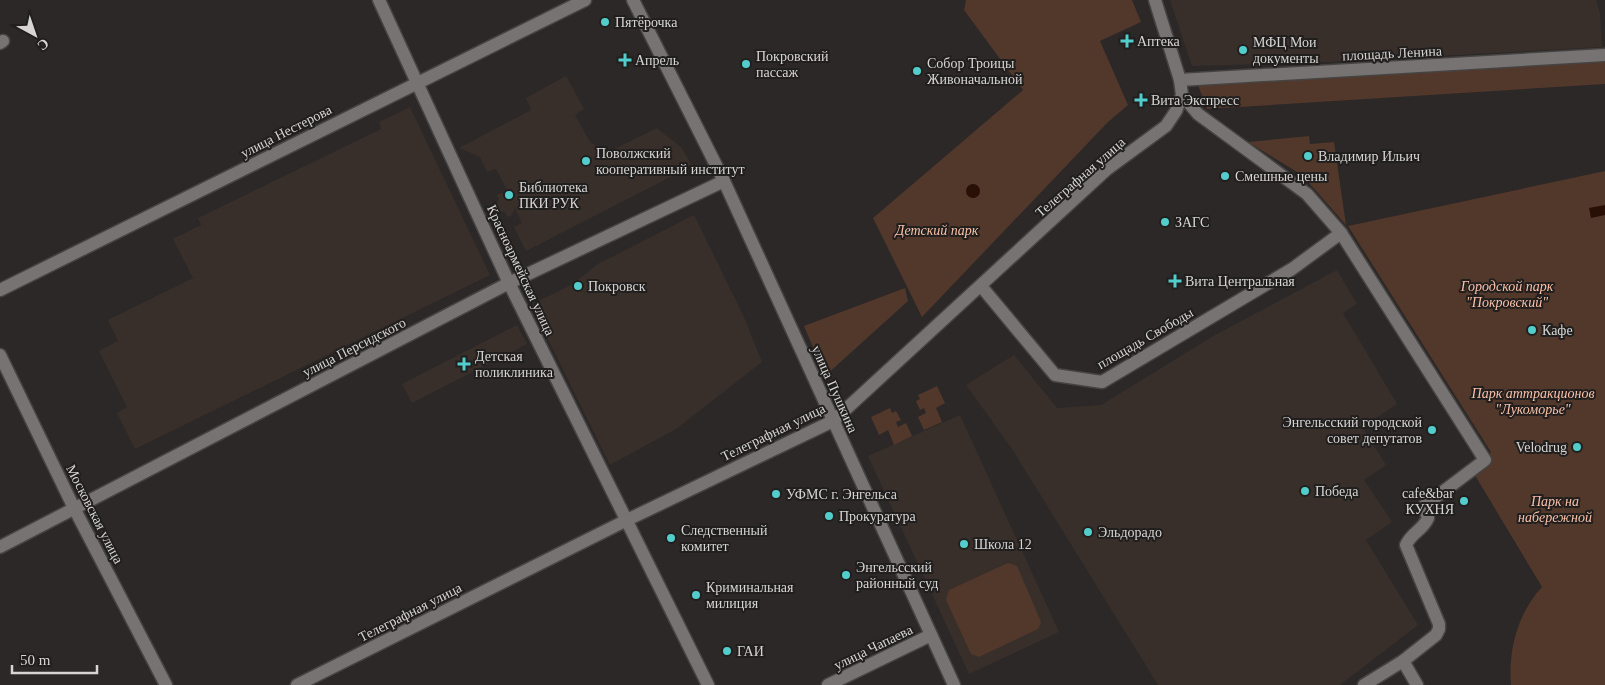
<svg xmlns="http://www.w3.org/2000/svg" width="1605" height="685" font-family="'Times New Roman',serif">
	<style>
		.built { fill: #382f2b }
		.green { fill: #52372b }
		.water { fill: #291006 }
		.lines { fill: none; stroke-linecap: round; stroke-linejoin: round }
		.minor-casing { stroke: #464443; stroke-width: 15 }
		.secondary-casing { stroke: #464443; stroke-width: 15 }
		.minor { stroke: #777372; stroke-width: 12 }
		.secondary { stroke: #777372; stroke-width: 12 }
		.poi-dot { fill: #52cdcc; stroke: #211f1e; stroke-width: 2 }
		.labels { text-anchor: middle; stroke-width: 4; stroke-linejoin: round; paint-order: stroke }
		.poi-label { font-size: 14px; fill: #d6d5d4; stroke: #211f1e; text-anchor: start }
		.street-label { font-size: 14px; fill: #d6d5d4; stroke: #211f1e }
		.park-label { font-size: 14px; font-style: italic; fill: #fac0a8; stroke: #211f1e }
	</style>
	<rect width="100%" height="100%" fill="#2b2827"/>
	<g class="built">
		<polygon points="1170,0 1596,0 1600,13 1602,47 1328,62 1192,66"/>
		<polygon points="566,76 584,109 575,115 590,142 598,147 602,155 657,128 682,148 692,166 526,251 514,227 522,223 515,208 511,216 507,217 505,212 499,211 495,205 499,200 496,195 501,193 509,194 496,169 487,172 480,157 459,148 531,110 526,98"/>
		<polygon points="410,107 490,275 135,449 117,413 127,407 99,351 118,341 108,320 193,278 173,239 201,225 198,218 381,129 379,122"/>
		<polygon points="694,215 743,315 762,362 676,429 610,465 531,305 571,285 598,264"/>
		<polygon points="1337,270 1357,304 1343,313 1397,404 1362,427 1386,465 1364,480 1392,522 1366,540 1418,625 1340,685 1158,685 1012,449 966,385 1014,355 1057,408 1101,405 1215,335"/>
		<polygon points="517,325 527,344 412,403 402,384"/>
		<polygon points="960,415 1059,632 969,674 868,456"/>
	</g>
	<g class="green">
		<polygon points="966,0 1132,0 1141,22 1100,41 1128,105 1107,123 922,317 873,218 1023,90 964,10"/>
		<polygon points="1605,59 1605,84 1207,109 1198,85"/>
		<polygon points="1309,136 1310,144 1334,142 1346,225 1302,175 1248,142"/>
		<path d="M1605,171V685H1511C1508,649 1518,613 1542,587L1470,467L1491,452L1348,226Z"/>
		<polygon points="905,288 908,301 825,376 804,326"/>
		<polygon points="937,386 945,403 936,408 942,422 924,430 918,417 926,413 924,408 920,410 916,401 920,399 918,395"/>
		<polygon points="890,408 892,413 896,411 901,420 896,422 898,427 906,423 912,436 894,445 888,430 879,435 871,417"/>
		<polygon points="1008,563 1017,566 1041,622 1038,629 979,657 971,654 946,600 949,590"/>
	</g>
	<g class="water">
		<circle cx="973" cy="191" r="7"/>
		<polygon points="1605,205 1605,215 1591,218 1589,208"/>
	</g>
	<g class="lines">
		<g class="minor-casing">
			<g id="minor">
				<polyline points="379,0 509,283 708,685"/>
				<polyline points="633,0 724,181 954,685"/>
				<path d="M1155,0L1180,80L1182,95L1198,114L1307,194L1341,233L1485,460L1424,506L1428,518C1423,530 1411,533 1406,545L1439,624V629L1436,635L1403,661L1417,685"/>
				<polyline points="0,43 3,41"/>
				<polyline points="1180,80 1605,55"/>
				<polyline points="981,286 1055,375 1102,382 1292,269 1341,233"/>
				<polyline points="0,355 74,508 166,685"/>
				<polyline points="0,547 509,283 724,181"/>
				<polyline points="297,685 627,520 833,421 1106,170 1166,126 1176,111 1182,95"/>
				<polyline points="828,685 931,635"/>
				<polyline points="1364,685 1403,661"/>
			</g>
		</g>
		<g class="secondary-casing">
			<polyline id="secondary" points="0,290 585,0"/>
		</g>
		<use href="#minor" class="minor"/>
		<use href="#secondary" class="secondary"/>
	</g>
	<g class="poi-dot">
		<circle cx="605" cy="22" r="5"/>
		<path d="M1124.5 33.5h5v5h5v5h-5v5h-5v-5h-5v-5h5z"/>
		<circle cx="1243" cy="50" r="5"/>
		<path d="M622.5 52.5h5v5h5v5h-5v5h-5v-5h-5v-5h5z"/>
		<circle cx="746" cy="64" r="5"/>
		<circle cx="917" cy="71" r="5"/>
		<path d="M1138.5 92.5h5v5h5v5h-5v5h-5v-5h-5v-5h5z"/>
		<circle cx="1308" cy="156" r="5"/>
		<circle cx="586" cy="161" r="5"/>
		<circle cx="1225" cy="176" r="5"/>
		<circle cx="509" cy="195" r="5"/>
		<circle cx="1165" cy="222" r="5"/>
		<path d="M1172.5 273.5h5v5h5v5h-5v5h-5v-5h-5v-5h5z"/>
		<circle cx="578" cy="286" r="5"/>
		<circle cx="1532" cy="330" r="5"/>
		<path d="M461.5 356.5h5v5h5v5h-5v5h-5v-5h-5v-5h5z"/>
		<circle cx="1432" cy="430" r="5"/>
		<circle cx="1577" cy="447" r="5"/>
		<circle cx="1305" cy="491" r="5"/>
		<circle cx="776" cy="494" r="5"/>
		<circle cx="1464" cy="501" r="5"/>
		<circle cx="829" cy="516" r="5"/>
		<circle cx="1088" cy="532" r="5"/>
		<circle cx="671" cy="538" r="5"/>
		<circle cx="964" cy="544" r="5"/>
		<circle cx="846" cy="575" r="5"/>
		<circle cx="696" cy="595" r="5"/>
		<circle cx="727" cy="651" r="5"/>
	</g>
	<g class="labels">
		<g class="poi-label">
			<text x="615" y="27">Пятёрочка</text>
			<text x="1137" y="46">Аптека</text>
			<text x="1253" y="47">МФЦ Мои<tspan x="1253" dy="16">документы</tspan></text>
			<text x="756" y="61">Покровский<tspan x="756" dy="16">пассаж</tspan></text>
			<text x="635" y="65">Апрель</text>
			<text x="927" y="68">Собор Троицы<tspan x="927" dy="16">Живоначальной</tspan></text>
			<text x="1151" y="105">Вита Экспресс</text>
			<text x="596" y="158">Поволжский<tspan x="596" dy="16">кооперативный институт</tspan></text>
			<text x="1318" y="161">Владимир Ильич</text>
			<text x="1235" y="181">Смешные цены</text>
			<text x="519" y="192">Библиотека<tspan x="519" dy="16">ПКИ РУК</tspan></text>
			<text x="1175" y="227">ЗАГС</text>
			<text x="1185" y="286">Вита Центральная</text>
			<text x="588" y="291">Покровск</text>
			<text x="1542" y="335">Кафе</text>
			<text x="475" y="361">Детская<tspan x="475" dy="16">поликлиника</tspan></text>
			<text x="1422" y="427" text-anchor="end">Энгельсский городской<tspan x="1422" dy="16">совет депутатов</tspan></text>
			<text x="1567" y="452" text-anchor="end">Velodrug</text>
			<text x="1315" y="496">Победа</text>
			<text x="1454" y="498" text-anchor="end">cafe&amp;bar<tspan x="1454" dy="16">КУХНЯ</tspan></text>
			<text x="786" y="499">УФМС г. Энгельса</text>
			<text x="839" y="521">Прокуратура</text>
			<text x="681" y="535">Следственный<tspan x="681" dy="16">комитет</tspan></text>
			<text x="1098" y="537">Эльдорадо</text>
			<text x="974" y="549">Школа 12</text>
			<text x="856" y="572">Энгельсский<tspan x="856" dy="16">районный суд</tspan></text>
			<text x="706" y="592">Криминальная<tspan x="706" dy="16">милиция</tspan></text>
			<text x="737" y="656">ГАИ</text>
		</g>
		<g class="street-label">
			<text transform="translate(1392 53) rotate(-3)" y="5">площадь Ленина</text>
			<text transform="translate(286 131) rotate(-27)" y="5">улица Нестерова</text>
			<text transform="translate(1080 177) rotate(-41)" y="5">Телеграфная улица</text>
			<text transform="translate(521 270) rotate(65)" y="5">Красноармейская улица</text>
			<text transform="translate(1145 338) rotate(-30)" y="5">площадь Свободы</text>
			<text transform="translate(354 347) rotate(-27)" y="5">улица Персидского</text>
			<text transform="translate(835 389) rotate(66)" y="5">улица Пушкина</text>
			<text transform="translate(773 432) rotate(-26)" y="5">Телеграфная улица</text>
			<text transform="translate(95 514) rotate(63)" y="5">Московская улица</text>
			<text transform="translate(410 612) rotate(-27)" y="5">Телеграфная улица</text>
			<text transform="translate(873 647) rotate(-26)" y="5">улица Чапаева</text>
		</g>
		<g class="park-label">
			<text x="937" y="235">Детский парк</text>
			<text x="1507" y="291">Городской парк<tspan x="1507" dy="16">"Покровский"</tspan></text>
			<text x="1533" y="398">Парк аттракционов<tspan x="1533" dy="16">"Лукоморье"</tspan></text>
			<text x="1555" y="506">Парк на<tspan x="1555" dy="16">набережной</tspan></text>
		</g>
	</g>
	<g transform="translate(35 35) rotate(140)" stroke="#211f1e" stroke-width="4" paint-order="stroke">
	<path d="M0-4L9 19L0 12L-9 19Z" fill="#d6d5d4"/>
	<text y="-8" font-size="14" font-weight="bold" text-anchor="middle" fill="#d6d5d4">С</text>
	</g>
	<path d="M12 665v8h85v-8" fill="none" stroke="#d6d5d4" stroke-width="2.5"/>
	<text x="20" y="665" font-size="15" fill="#d6d5d4" stroke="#211f1e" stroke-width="4" paint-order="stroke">50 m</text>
</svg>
